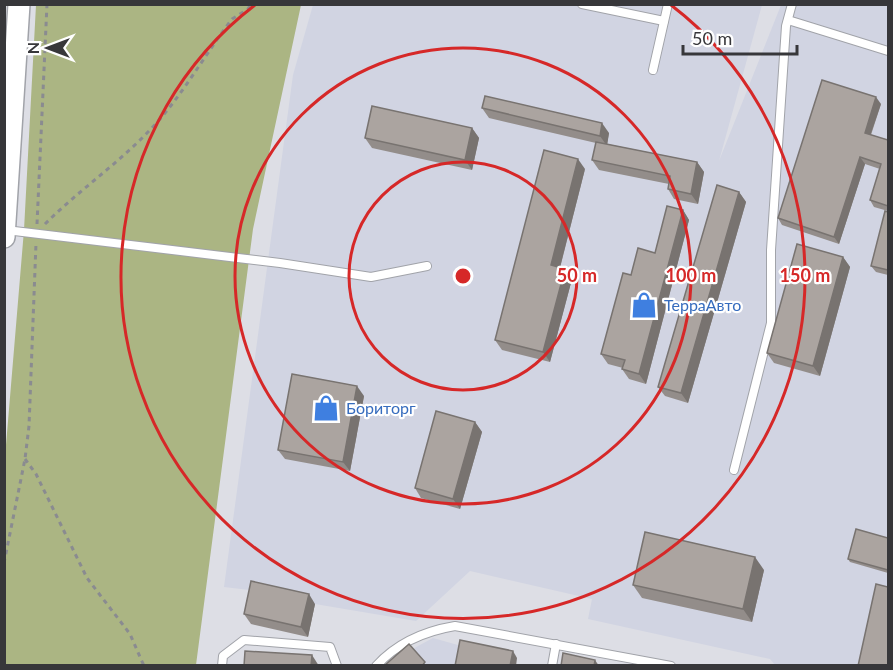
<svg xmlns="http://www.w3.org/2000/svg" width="893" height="670" font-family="Lato,sans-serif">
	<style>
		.built { fill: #d1d4e2 }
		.green { fill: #abb583 }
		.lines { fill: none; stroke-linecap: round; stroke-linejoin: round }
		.lane-casing { stroke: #a1a3a9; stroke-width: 10 }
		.secondary-casing { stroke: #a1a3a9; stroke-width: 24 }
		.path { stroke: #8a8b90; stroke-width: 3; stroke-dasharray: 4.5 4.5; stroke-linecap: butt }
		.lane { stroke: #fff; stroke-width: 8 }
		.secondary { stroke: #fff; stroke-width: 21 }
		.wall { fill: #938d8a }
		.shaded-wall { fill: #787370 }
		.building { fill: #aba4a0; stroke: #787370; stroke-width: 1.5 }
		.ring { fill: none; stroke: #d62828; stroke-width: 3 }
		.labels { text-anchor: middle; stroke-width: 4.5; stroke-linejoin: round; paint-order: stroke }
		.shop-label { font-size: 16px; fill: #366cbe; stroke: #fff; text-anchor: start }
		.centre { fill: #d62828; stroke: #fff; stroke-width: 3 }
		.ring-label { font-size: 18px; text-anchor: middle; font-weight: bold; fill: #d62828; stroke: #fff; stroke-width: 4.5; stroke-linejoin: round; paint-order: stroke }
	</style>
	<rect width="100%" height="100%" fill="#dddee5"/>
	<g class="built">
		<polygon points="313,5 762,5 719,161 781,5 888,5 888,665 775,665 770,659 588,619 592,599 470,571 416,621 315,604 258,591 224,587 293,75"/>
		<polygon points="433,638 465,647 516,665 388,666 405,653"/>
	</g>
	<polygon class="green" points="36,5 301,5 253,229 196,665 5,666 5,457 24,230"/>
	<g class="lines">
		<g class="lane-casing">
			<g id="lane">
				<polyline points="582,4 664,21"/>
				<polyline points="788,20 888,51"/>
				<polyline points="653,70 668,4"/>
				<polyline points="6,230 280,263 371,277 427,266"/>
				<polyline points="734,470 771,323 771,250 786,26 792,4"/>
				<polyline points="222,666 223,656 244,640 330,647 337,666"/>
				<path d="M376,666C397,643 425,631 455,626L671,666"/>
				<polyline points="552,666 556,644"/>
			</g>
		</g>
		<g class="secondary-casing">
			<polyline id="secondary" points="4,237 19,4"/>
		</g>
		<g class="path">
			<polyline points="37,224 47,4"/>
			<path d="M45,224C77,192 115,166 147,133C180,100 203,57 232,19L248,9L251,4"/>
			<polyline points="25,459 36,474 87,578 130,634 144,666"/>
			<polyline points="4,563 25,459 29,426 36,243"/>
		</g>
		<use href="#lane" class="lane"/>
		<use href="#secondary" class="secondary"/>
	</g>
	<g class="wall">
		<polygon points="881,104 871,135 888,140 888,211 874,207 870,200 880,169 865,164 839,244 782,225 778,218"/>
		<polygon points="482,108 609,133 607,144 697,162 704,172 698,204 674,199 668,189 669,184 599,170 592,160 596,143 489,118"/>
		<polygon points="472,128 479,138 472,170 372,148 365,138"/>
		<polygon points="585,169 560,268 572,279 550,362 502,350 495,340"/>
		<polygon points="739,192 746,202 688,403 665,396 658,387"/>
		<polygon points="683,210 689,220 646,384 629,379 622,369 623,368 608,364 601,354 631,275 655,253"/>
		<polygon points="888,212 888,275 876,272 871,266"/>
		<polygon points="843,257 850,267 820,376 774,363 767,353"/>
		<polygon points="364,396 350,471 285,459 278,450"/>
		<polygon points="475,422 482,432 460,509 421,498 415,488"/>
		<polygon points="888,538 888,573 850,562 848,559"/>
		<polygon points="764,570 752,622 642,598 633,585"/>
		<polygon points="315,604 308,637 251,624 244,614"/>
	</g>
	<g class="shaded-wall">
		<polygon points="876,97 881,104 869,139 865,133"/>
		<polygon points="602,123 609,133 607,146 600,136"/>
		<polygon points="472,128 479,138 472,170 465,160"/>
		<polygon points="860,157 865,164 839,244 834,237"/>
		<polygon points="578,159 585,169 558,275 551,265"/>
		<polygon points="697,162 704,172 698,204 691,194"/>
		<polygon points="739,192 746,202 688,403 681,393"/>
		<polygon points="683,210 689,220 646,384 639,374"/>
		<polygon points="843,257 850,267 820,376 813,366"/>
		<polygon points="565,269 572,279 550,362 543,352"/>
		<polygon points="357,386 364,396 350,471 343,462"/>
		<polygon points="475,422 482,432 460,509 453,499"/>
		<polygon points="755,557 764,570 752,622 743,609"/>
		<polygon points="309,594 315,604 308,637 301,627"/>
		<polygon points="513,651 517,658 516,666 510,666"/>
		<polygon points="312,655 319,666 311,666"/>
		<polygon points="595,660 599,666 594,666"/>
	</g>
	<g class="building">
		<polygon points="822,80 876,97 865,133 888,140 888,206 870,200 881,164 860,157 834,237 778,218"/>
		<polygon points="485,96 602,123 600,136 482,108"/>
		<polygon points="372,106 472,128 465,160 365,138"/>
		<polygon points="596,142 697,162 691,194 668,189 670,176 592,160"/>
		<polygon points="544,150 578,159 551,265 565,269 543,352 495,340"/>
		<polygon points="717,185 739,192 681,393 658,387"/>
		<polygon points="667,206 683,210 639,374 622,369 625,360 601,354 623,273 631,275 638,248 655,253"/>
		<polygon points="885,211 888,212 888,270 871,266"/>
		<polygon points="797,244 843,257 813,366 767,353"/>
		<polygon points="292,374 357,386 343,462 278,450"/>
		<polygon points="436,411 475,422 453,499 415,488"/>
		<polygon points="856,529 888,538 888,570 848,559"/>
		<polygon points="645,532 755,557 743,609 633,585"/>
		<polygon points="251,581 309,594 301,627 244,614"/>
		<polygon points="876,584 888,587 888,666 858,666"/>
		<polygon points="460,640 513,651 510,666 455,666"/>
		<polygon points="409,644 425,662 422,666 384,666"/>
		<polygon points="245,651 312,655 311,666 244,666"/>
		<polygon points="563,653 595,660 594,666 561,666"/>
	</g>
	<g class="ring">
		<circle cx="463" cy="276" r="114"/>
		<circle cx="463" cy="276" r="228"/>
		<path d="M671 5A342 342 0 1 1 255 5"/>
	</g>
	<defs>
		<g id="shop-bare" transform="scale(2.07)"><path d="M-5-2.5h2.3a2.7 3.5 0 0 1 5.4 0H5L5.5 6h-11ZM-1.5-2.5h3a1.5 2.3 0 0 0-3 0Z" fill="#3f7fe0" stroke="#fff" stroke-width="2.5" paint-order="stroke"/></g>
	</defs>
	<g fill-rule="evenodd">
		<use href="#shop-bare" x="644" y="305"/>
		<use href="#shop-bare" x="326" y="408"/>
	</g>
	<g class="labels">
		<g class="shop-label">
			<text x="664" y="311">ТерраАвто</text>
			<text x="346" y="414">Бориторг</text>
		</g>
	</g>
	<circle cx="463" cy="276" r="9" class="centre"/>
	<g class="ring-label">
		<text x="577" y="282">50 m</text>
		<text x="691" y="282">100 m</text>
		<text x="805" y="282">150 m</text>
	</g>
	<rect width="893" height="670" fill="none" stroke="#37373a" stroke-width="12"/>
	<g transform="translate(48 48) rotate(270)" stroke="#ffffff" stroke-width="4.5" paint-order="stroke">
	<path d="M0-4.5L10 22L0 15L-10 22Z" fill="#37373a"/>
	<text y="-9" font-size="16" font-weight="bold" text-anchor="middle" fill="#37373a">N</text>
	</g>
	<path d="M683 45v9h114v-9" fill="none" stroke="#37373a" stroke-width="3"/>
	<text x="692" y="45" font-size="18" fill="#37373a" stroke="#ffffff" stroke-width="4.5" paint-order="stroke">50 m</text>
</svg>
